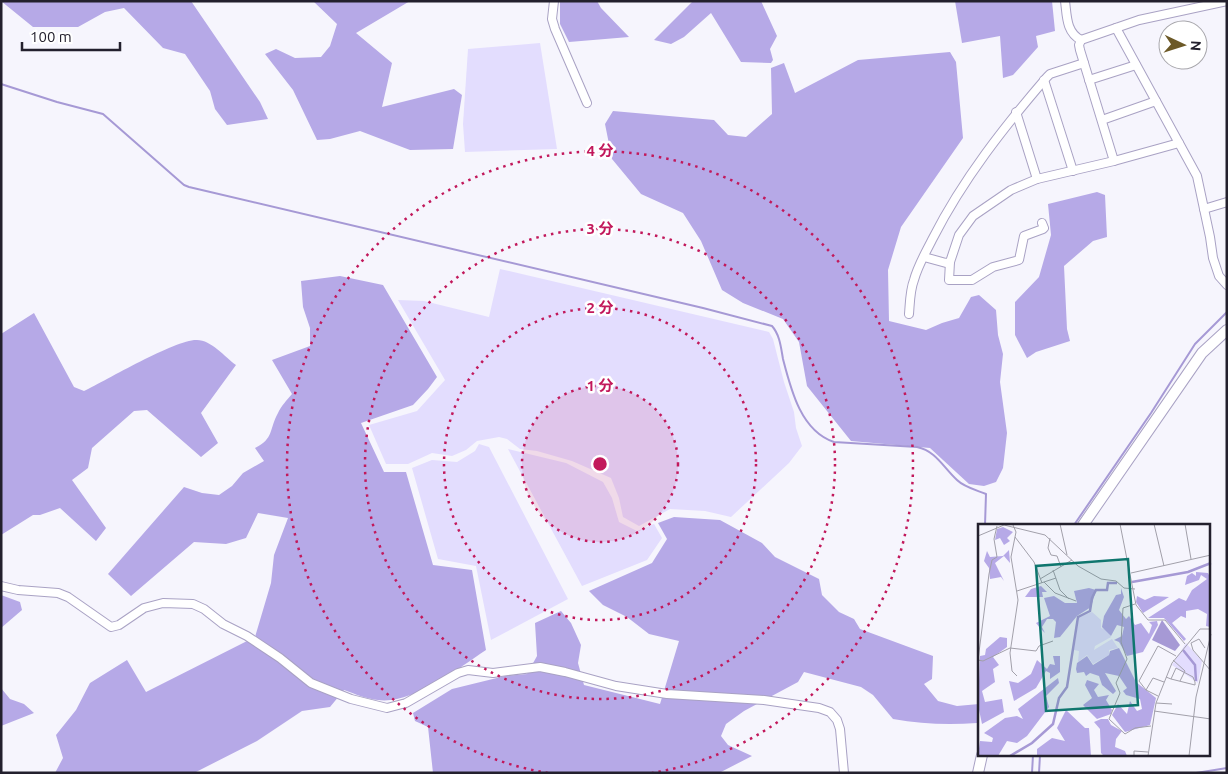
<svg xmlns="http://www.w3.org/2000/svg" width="1228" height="774" font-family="Ubuntu,'Noto Sans JP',sans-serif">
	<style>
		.green { fill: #e3ddfe }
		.forest { fill: #b6a9e7 }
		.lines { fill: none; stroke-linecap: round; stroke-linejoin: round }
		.stream { stroke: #a699d5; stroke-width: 2 }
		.minor-casing { stroke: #a9a2c4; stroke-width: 10 }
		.tertiary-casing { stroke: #a9a2c4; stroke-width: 12 }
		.minor { stroke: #fff; stroke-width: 8 }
		.tertiary { stroke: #fff; stroke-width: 10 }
		.ring { fill: none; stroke: #c2185b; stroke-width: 2.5; stroke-dasharray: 2.5 5 }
		.inset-river { fill: none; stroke: #a699d5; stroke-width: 2.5 }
		.inset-road { fill: none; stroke: #a2a0aa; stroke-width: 1 }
		.view { fill: #0f766e; fill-opacity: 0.15; stroke: #0f766e; stroke-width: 2.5 }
		.inset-edge { fill: none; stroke: #23202d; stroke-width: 2.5 }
		.centre { fill: #c2185b; stroke: #fff; stroke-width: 2.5 }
		.ring-label { font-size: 15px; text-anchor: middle; font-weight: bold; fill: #c2185b; stroke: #fff; stroke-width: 5; stroke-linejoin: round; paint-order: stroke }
	</style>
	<rect width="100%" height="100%" fill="#f6f5fd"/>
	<g class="green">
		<polygon points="540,43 557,149 465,152 463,124 468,49"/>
		<polygon points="500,269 769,332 773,339 784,382 794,412 796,428 802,446 789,463 731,517 705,511 670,509 639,526 623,517 619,498 611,478 572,461 537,451 520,449 507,439 499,437 477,441 466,450 452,456 432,453 408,464 386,464 369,425 417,411 445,380 398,300 424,301 489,317"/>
		<polygon points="479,444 489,447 568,599 491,640 476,566 438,559 412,468 432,460 457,462 475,451"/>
		<polygon points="508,449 566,463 603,482 612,498 619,522 637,531 654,524 662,538 647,560 582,586"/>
	</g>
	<g class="forest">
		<polygon points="1,1 191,1 260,102 268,119 227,125 215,109 210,91 185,54 163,48 124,8 105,12 78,27 33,27"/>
		<polygon points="313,1 410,1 356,33 392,63 382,107 454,89 462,95 453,149 410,150 360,131 330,139 317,140 293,90 265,54 276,49 295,58 321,57 330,46 337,24"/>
		<polygon points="560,1 597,1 601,8 629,37 569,42 560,24"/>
		<polygon points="693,1 761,1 777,36 770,49 773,60 771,63 741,62 711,13 684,37 671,44 654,40"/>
		<polygon points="955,1 1052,1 1055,31 1036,36 1038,47 1013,75 1003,78 1000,36 962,43"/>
		<polygon points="950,52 956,62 963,138 901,227 888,270 889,321 926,330 942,323 959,318 971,297 979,295 996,310 998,335 1003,354 1000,382 1007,433 1003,468 996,482 984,486 969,484 930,448 851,441 807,386 799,342 783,319 743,303 722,290 701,241 683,213 641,194 612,159 605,124 613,111 714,120 728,135 746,137 772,114 771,68 784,63 795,93 858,60"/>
		<polygon points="1097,192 1105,195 1107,237 1093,241 1064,266 1067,329 1070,341 1036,352 1027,358 1015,335 1015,302 1039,277 1051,235 1048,204"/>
		<path d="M340,276L383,285L437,377L428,389L413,405L361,423L384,472H406L433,565L472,570L486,650C459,668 411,705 378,700C367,699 355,694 344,690L330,707L302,711L257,741L194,773H55L63,758L56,735L76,710L90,683L127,660L146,692L255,637L271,583L274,555L288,518L258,513L246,538L226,544L194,542L131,596L108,574L184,487L202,493L219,495L232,486L243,473L264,461L255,448C274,439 269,429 278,413C281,406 287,400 292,394L272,360L310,346V328L303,307L301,281Z"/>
		<path d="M34,313L74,387L84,391C107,380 176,339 197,340C211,340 225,357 236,365L201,413L218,443L201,457L147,410L134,411L92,448L88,468L72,480L106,528L96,541L60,508L40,515H33L1,535V334Z"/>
		<path d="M674,517L720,520L762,543L775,557L819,579L822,595L839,612L854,619L860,629L933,656L932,679L924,684L938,701L957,706L979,704V719L977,723C948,725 921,724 893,719L873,695L861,687L804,672L798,682L744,711L726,724L721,736L728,745L752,756L719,773H433L428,727L415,721L413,713L452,689L505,676L527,674L537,656L535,623L561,611L571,623L581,645L578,663L584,685L660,704L679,641L649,634L627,617L603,605L589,591L652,563L667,539L658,523Z"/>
		<polygon points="1,595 20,602 22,610 1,628"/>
		<polygon points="1,688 10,699 24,704 34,713 1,726"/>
	</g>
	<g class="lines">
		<g class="stream">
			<path d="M1,84L57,102L103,114L184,185L189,187L703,308L772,326C780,335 781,348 783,359C791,390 801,431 834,442L917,447C936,451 943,467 957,480C964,487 976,490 986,494L985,525"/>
			<polyline points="1074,525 1151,413 1195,344 1227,312"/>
			<polyline points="1032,773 1033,755"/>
			<polyline points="1039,773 1040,755"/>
			<polyline points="1196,773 1227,768"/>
		</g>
		<g class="minor-casing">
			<g id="minor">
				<polyline points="554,1 552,19 555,29 587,103"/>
				<path d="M1065,1C1067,16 1066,32 1081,40"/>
				<polyline points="1116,28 1197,176 1210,237 1213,258 1219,276 1227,285"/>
				<polyline points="1081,40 1139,20 1227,1"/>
				<polyline points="1081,40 1079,45 1080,50 1114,161"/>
				<polyline points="1044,80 1073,171"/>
				<polyline points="1089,80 1136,65"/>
				<polyline points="1016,112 1037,179"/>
				<polyline points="1102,120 1156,101"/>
				<polyline points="1204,209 1227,202"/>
				<polyline points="924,257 946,263 950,262 959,235 973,216 1011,190 1037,179 1114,161 1179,143"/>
				<polyline points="950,262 949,280 972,280 993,267 1019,260 1024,236 1043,229 1044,228 1042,223"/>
				<path d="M909,314C910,302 910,290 914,280C918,265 926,252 933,238C963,179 1004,127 1047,77L1050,74L1084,63"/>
				<polyline points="1,586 18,590 58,593 68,597 111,627 119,625 144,608 163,603 193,604 204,609 223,624 247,636 280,658 311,683 351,699 387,708 406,703 458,673 468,670 493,673 540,667 565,672 616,686 667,694 764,700 819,708 830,712 837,720 840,729 844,773"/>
			</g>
		</g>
		<g class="tertiary-casing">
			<g id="tertiary">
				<polyline points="1083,525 1202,353 1227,330"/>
				<polyline points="978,773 982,755"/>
			</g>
		</g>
		<use href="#minor" class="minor"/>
		<use href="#tertiary" class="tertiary"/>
	</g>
	<circle cx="600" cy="464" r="78" fill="#c2185b" fill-opacity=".12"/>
	<g class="ring">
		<circle cx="600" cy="464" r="78"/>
		<circle cx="600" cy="464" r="156"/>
		<circle cx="600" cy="464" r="235"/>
		<path d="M548 773A313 313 0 1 1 652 773"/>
	</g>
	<g transform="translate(978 524)">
		<rect width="232" height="232" fill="#f6f5fd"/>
		<path d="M114,88L123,96V104L129,106L133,113L117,122L116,126L134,115L140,124L131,126V131L115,140L109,131L100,138L101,127L96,126L101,93ZM208,119L224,137L220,159L194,141Z" fill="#e3ddfe"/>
		<path d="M25,3L35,8L29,14L32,17L26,21L22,14L17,16L19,5ZM31,26L32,39L26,32L17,39L26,57L23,53L12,55L11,44L6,37L9,27L12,33L25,32ZM218,48L230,49L232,53V103L228,102L229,90L220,85L208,87V94L203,92L194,99L208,115L206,117L186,94H170L201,74L208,77L214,66L229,55L223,51L221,56L207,61L209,52L214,49L218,52ZM63,62L69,68H64L65,73H47L53,65ZM111,64L118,66L113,83L99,92L82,113L76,114L78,98L75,95H69L64,103L67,109L62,104L58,99L72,92L66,74L76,72L87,79H99L96,67ZM143,64L146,73L141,86L148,95L151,92L157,101L163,99L171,110L174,101L171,98L179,97L180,101L165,128L149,132L141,118L136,116L144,112L146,103L139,101L133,112L124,103L126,92L138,71L143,70ZM159,72L167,76L176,72L191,73L165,89L158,78ZM22,113L29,114V123L15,133L21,141L15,145L17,158L4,167L7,178L24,175L26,188L4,200L0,181L2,132L7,131L8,125ZM141,124L158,158L178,174L172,201L147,208L134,191L140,180L149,190L152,177L159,187L164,185L162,175L148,171L145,167L149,164L141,152L127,149L138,167L135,170L124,161L121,152L112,149L108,152L106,148L99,149L98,145L99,139L109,132L115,141L131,131L132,127ZM75,132H82V148L72,155V149L68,147L58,164L36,177L31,157L40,159L53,150L59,136L69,145L72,140L77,141ZM80,154L81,159L68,172L71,183L49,212L39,219L29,217L20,232H0L2,217L14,218L15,214L6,209L27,194L39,192L45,195L40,185ZM109,156L121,160L116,166L120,173L131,171L128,176L134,186L133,190L119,195L105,181L114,174L107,161ZM88,186L107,204H111L113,232H59V225L74,214L87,217L79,204ZM123,195H130L133,201L144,207L138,215L137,223L147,227L149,232H126L123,229L122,205L116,198Z" fill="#b6a9e7"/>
		<path d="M184,96L202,121L197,127L174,116Z" fill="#a699d5"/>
		<path class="inset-river" d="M154,58L210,48L233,39M205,126L217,141L218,157M32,232L54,219L75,200L81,174L89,163L100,93L112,87L114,74L118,66H129L130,59H139"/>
		<path class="inset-road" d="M82,0L89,31M142,0L158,81L170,96H187L207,120M176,0L186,42M207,0L213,35M35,1L38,8L33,33L40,76L32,129L34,147L39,152M0,12L26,1L67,11L100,42L123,55L138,57L146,64L157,65M37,13L56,38L64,59M72,14L70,24L73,31L79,32L83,43M75,46L82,66L91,75M153,49L233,31M62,55L94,36M66,58L77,69L98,77M39,67L78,54M157,80L145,84L143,118L149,135L138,159L142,169L131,195L147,210L157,204L173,202M227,124L221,115L213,119L215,126L233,147M0,136L11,50L14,36L19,33L16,15L19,2M0,136L5,137L32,124L58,127L61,122L75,117M195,136L207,147L202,157M188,153L193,155L217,161V158L215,153L198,144L193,155M168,166L175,154L186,158M180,172L168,166L161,157L180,122L198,132M178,179L194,180M176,187L233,195M156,232V227L170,228M170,232L178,179L194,139L222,105H233M211,232L218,173L233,110"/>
		<path class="view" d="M150,35L160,181L68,187L58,42Z"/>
		<rect width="232" height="232" class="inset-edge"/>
	</g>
	<circle cx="600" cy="464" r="8" class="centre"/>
	<g class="ring-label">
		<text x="600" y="156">4 分</text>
		<text x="600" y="234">3 分</text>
		<text x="600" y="313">2 分</text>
		<text x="600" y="391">1 分</text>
	</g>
	<rect width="1228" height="774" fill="none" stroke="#23202d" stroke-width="5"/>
	<g transform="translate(1183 45) rotate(94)"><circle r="24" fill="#ffffff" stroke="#a7a6ab"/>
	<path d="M0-4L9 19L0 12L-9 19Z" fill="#6c5927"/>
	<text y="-8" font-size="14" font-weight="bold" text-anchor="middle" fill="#23202d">N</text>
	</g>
	<path d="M22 42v8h98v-8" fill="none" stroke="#23202d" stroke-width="2.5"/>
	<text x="30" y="42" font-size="15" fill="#23202d" stroke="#ffffff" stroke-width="4" paint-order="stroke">100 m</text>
</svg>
